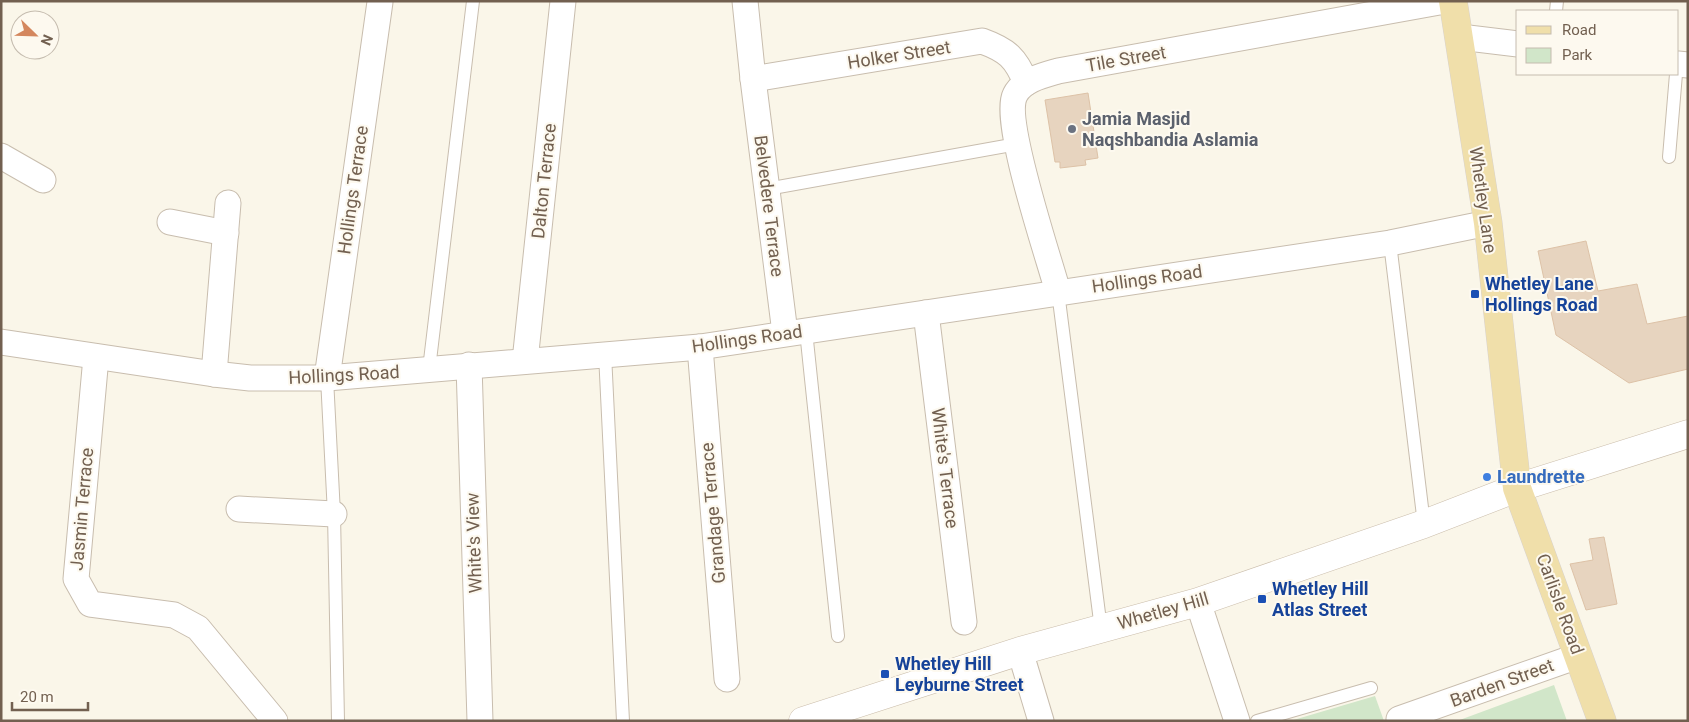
<svg xmlns="http://www.w3.org/2000/svg" width="1689" height="722" font-family="Roboto,sans-serif">
	<style>
		.green { fill: #d1e6c9 }
		.building { fill: #e7d4bf; stroke: #ddc2a7 }
		.lines { fill: none; stroke-linecap: round; stroke-linejoin: round }
		.service-casing { stroke: #c8bdae; stroke-width: 14 }
		.minor-casing { stroke: #c8bdae; stroke-width: 27 }
		.secondary-casing { stroke: #cbbeac; stroke-width: 29 }
		.primary-casing { stroke: #d8d2ce; stroke-width: 29 }
		.service { stroke: #fff; stroke-width: 12 }
		.minor { stroke: #fff; stroke-width: 25 }
		.secondary { stroke: #fff; stroke-width: 28 }
		.primary { stroke: #f0dfaa; stroke-width: 28 }
		.worship-dot { fill: #6b7280; stroke: #fdf9ef; stroke-width: 2 }
		.transit-dot { fill: #1a4fb4; stroke: #fdf9ef; stroke-width: 2 }
		.shop-dot { fill: #3f7fe0; stroke: #fdf9ef; stroke-width: 2 }
		.labels { text-anchor: middle; stroke-width: 4; stroke-linejoin: round; paint-order: stroke }
		.street-label { font-size: 18px; fill: #726050; stroke: #fdf9ef }
		.worship-label { font-size: 18px; font-weight: bold; fill: #5b616d; stroke: #fdf9ef; text-anchor: start }
		.transit-label { font-size: 18px; font-weight: bold; fill: #164399; stroke: #fdf9ef; text-anchor: start }
		.shop-label { font-size: 18px; font-weight: bold; fill: #366cbe; stroke: #fdf9ef; text-anchor: start }
	</style>
	<rect width="100%" height="100%" fill="#faf6e9"/>
	<g class="green">
		<polygon points="1554,685 1567,721 1457,721"/>
		<polygon points="1375,696 1384,721 1290,721"/>
	</g>
	<g class="building">
		<polygon points="1088,93 1098,158 1085,160 1086,165 1060,168 1060,162 1055,162 1045,100"/>
		<polygon points="1586,241 1598,291 1637,284 1647,324 1688,316 1688,369 1629,383 1556,335 1538,251"/>
		<polygon points="1604,537 1617,604 1586,610 1570,564 1593,560 1589,539"/>
	</g>
	<g class="lines">
		<g class="service-casing">
			<g id="service">
				<polyline points="1556,11 1557,1"/>
				<polyline points="1669,157 1676,74"/>
				<polyline points="767,189 1017,144"/>
				<polyline points="1390,243 1424,524"/>
				<polyline points="1058,292 1101,629"/>
				<polyline points="806,331 838,636"/>
				<polyline points="605,354 623,721"/>
				<polyline points="429,369 473,1"/>
				<polyline points="327,378 334,514 338,721"/>
				<polyline points="1257,721 1371,688"/>
			</g>
		</g>
		<g class="minor-casing">
			<g id="minor">
				<polyline points="745,1 753,79 785,333"/>
				<polyline points="1460,37 1518,44"/>
				<polyline points="1678,64 1688,65"/>
				<path d="M753,79L982,41C1007,50 1016,58 1026,83"/>
				<polyline points="1,156 43,180"/>
				<polyline points="170,222 226,233"/>
				<path d="M1058,292C1049,258 1002,121 1015,95C1022,80 1044,75 1058,71L1445,1"/>
				<polyline points="926,313 964,622"/>
				<polyline points="1,342 214,374 250,378 327,378 700,347 1390,243 1488,223"/>
				<polyline points="700,347 727,679"/>
				<polyline points="96,357 76,579 90,604 174,615 198,628 275,721"/>
				<polyline points="525,361 563,1"/>
				<polyline points="469,365 480,721"/>
				<polyline points="214,374 228,203"/>
				<polyline points="327,378 380,2"/>
				<polyline points="239,509 334,514"/>
				<polyline points="1198,602 1237,721"/>
				<polyline points="1020,651 1041,721"/>
				<polyline points="1399,719 1578,656"/>
			</g>
		</g>
		<g class="secondary-casing">
			<polyline id="secondary" points="803,721 1020,651 1198,602 1424,524 1517,488 1688,434"/>
		</g>
		<g class="primary-casing">
			<polyline id="primary" points="1453,1 1488,223 1517,488 1602,721"/>
		</g>
		<use href="#service" class="service"/>
		<use href="#minor" class="minor"/>
		<use href="#secondary" class="secondary"/>
		<use href="#primary" class="primary"/>
	</g>
	<circle class="worship-dot" cx="1072" cy="129" r="5"/>
	<g class="transit-dot">
		<rect x="1470" y="289" width="10" height="10" rx="2.5"/>
		<rect x="1257" y="594" width="10" height="10" rx="2.5"/>
		<rect x="880" y="669" width="10" height="10" rx="2.5"/>
	</g>
	<circle class="shop-dot" cx="1487" cy="477" r="5"/>
	<g class="labels">
		<g class="street-label">
			<text transform="translate(899 55) rotate(-9)" y="6">Holker Street</text>
			<text transform="translate(1126 59) rotate(-10)" y="6">Tile Street</text>
			<text transform="translate(544 181) rotate(-84)" y="6">Dalton Terrace</text>
			<text transform="translate(353 190) rotate(-82)" y="6">Hollings Terrace</text>
			<text transform="translate(1483 200) rotate(82)" y="6">Whetley Lane</text>
			<text transform="translate(769 206) rotate(83)" y="6">Belvedere Terrace</text>
			<text transform="translate(1147 279) rotate(-8)" y="6">Hollings Road</text>
			<text transform="translate(747 339) rotate(-8)" y="6">Hollings Road</text>
			<text transform="translate(344 375) rotate(-3)" y="6">Hollings Road</text>
			<text transform="translate(945 468) rotate(83)" y="6">White's Terrace</text>
			<text transform="translate(82 509) rotate(-85)" y="6">Jasmin Terrace</text>
			<text transform="translate(713 513) rotate(-95)" y="6">Grandage Terrace</text>
			<text transform="translate(474 543) rotate(-92)" y="6">White's View</text>
			<text transform="translate(1560 604) rotate(70)" y="6">Carlisle Road</text>
			<text transform="translate(1163 611) rotate(-16)" y="6">Whetley Hill</text>
			<text transform="translate(1502 683) rotate(-20)" y="6">Barden Street</text>
		</g>
		<g class="worship-label">
			<text x="1082" y="125">Jamia Masjid<tspan x="1082" dy="21">Naqshbandia Aslamia</tspan></text>
		</g>
		<g class="transit-label">
			<text x="1485" y="290">Whetley Lane<tspan x="1485" dy="21">Hollings Road</tspan></text>
			<text x="1272" y="595">Whetley Hill<tspan x="1272" dy="21">Atlas Street</tspan></text>
			<text x="895" y="670">Whetley Hill<tspan x="895" dy="21">Leyburne Street</tspan></text>
		</g>
		<g class="shop-label">
			<text x="1497" y="483">Laundrette</text>
		</g>
	</g>
	<rect width="1689" height="722" fill="none" stroke="#726050" stroke-width="5"/>
	<rect x="1516" y="10" width="162" height="65" fill="#fdf9ef" stroke="#c5bcaf"/>
	<rect x="1526" y="26" width="25" height="8" fill="#f0dfaa" stroke="#c5bcaf"/>
	<text x="1562" y="35" font-size="15" fill="#726050">Road</text>
	<rect x="1526" y="48" width="25" height="15" fill="#d1e6c9" stroke="#c5bcaf"/>
	<text x="1562" y="60" font-size="15" fill="#726050">Park</text>
	<g transform="translate(35 35) rotate(113)"><circle r="24" fill="#fdf9ef" stroke="#c5bcaf"/>
	<path d="M0-4L9 19L0 12L-9 19Z" fill="#d4875e"/>
	<text y="-8" font-size="14" font-weight="bold" text-anchor="middle" fill="#726050">N</text>
	</g>
	<path d="M12 702v8h76v-8" fill="none" stroke="#726050" stroke-width="2.5"/>
	<text x="20" y="702" font-size="15" fill="#726050" stroke="#fdf9ef" stroke-width="4" paint-order="stroke">20 m</text>
</svg>
